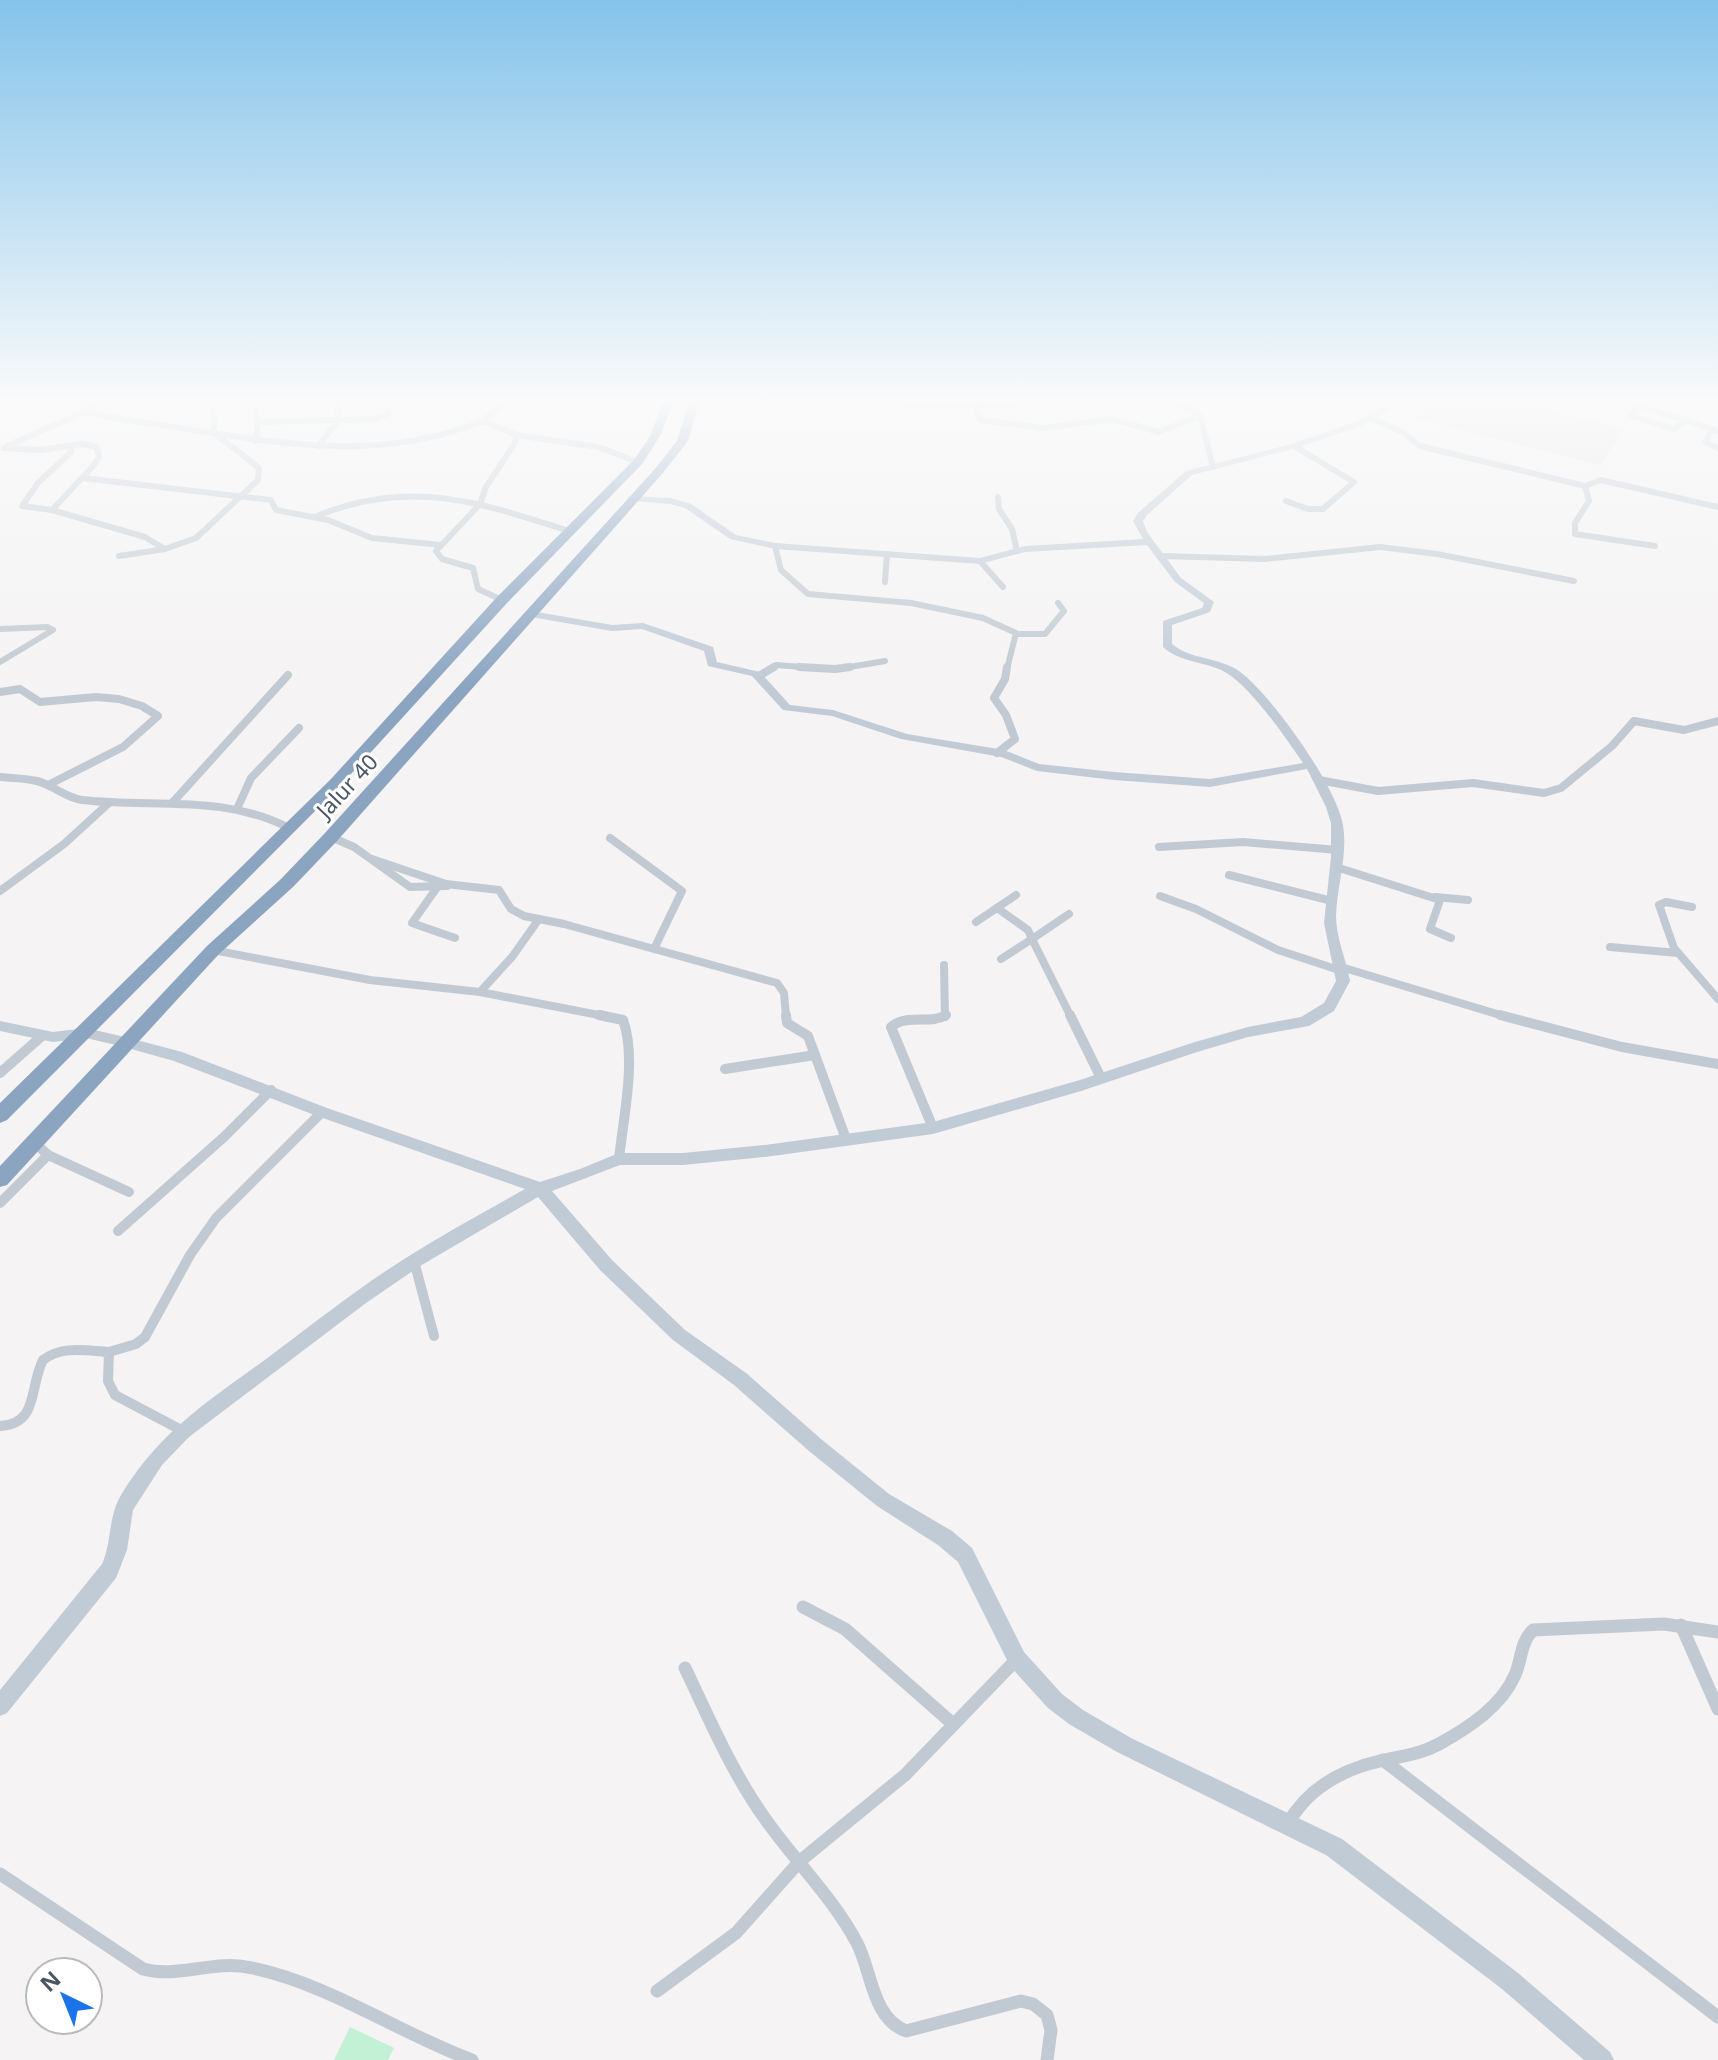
<svg xmlns="http://www.w3.org/2000/svg" width="1718" height="2060" font-family="'Noto Sans',sans-serif">
	<style>
		.education { fill: #e6e4e5 }
		.green { fill: #c3f1d5 }
		.lines { fill: none; stroke-linecap: round; stroke-linejoin: round }
		.street-far3 { stroke: #c1cad2; stroke-width: 6 }
		.street-far2 { stroke: #c1cad2; stroke-width: 8 }
		.street-far1 { stroke: #c1cad2; stroke-width: 10 }
		.street { stroke: #c1cad2; stroke-width: 13 }
		.secondary { fill: #c1cbd6; fill-rule: evenodd }
		.highway { fill: #8ba5c1; fill-rule: evenodd }
		.labels { text-anchor: middle; stroke-width: 6; stroke-linejoin: round; paint-order: stroke }
		.street-label { font-size: 22px; fill: #4a5661; stroke: #fff }
	</style>
	<rect width="100%" height="100%" fill="#f5f3f3"/>
	<polygon class="education" points="1431,400 1507,400 1624,428 1600,465 1415,418"/>
	<polygon class="green" points="350,2027 394,2048 388,2060 334,2060"/>
	<g class="lines">
		<g class="street-far3">
			<path d="M108,400L84,412C120,420 157,424 193,430C295,446 385,460 483,421L516,435L598,447L638,462"/>
			<polyline points="245,400 254,401 258,422 256,441"/>
			<polyline points="292,400 326,400"/>
			<polyline points="483,400 500,406 483,421"/>
			<polyline points="888,400 911,406 1028,404"/>
			<polyline points="979,400 977,413 981,420 1042,428 1112,419 1159,432 1200,416"/>
			<polyline points="1171,400 1200,416 1213,467"/>
			<polyline points="1621,400 1718,431"/>
			<polyline points="254,401 271,400"/>
			<polyline points="0,402 8,400"/>
			<polyline points="695,402 739,400"/>
			<polyline points="500,406 522,400"/>
			<polyline points="1638,406 1630,415 1674,429 1685,421"/>
			<polyline points="1371,418 1404,433 1420,446 1585,486 1601,480 1718,507"/>
			<polyline points="258,422 376,419 389,413 387,400"/>
			<polyline points="1713,429 1705,442 1718,448"/>
			<polyline points="7,446 84,412"/>
			<polyline points="318,446 338,421 338,400"/>
			<polyline points="4,448 40,450 83,444 97,447 99,457 94,465 52,510 145,537 165,549"/>
			<polyline points="83,478 271,500 276,510 328,520 372,538 441,545"/>
			<polyline points="1585,486 1589,501 1575,523 1575,534 1655,546"/>
			<polyline points="998,497 999,509 1012,529 1017,551"/>
			<polyline points="1286,501 1308,509 1323,509 1354,482 1294,446"/>
			<polyline points="52,510 22,506 38,483 71,452 71,446"/>
			<path d="M317,516C409,478 479,502 569,531"/>
			<polyline points="775,546 781,570 808,594 911,603 983,618 1016,633 1007,669"/>
			<polyline points="119,556 165,549 196,538 258,480 259,468 214,433 213,400"/>
			<polyline points="1162,556 1265,559 1380,547 1437,554 1574,581"/>
			<polyline points="980,561 1003,587"/>
			<polyline points="885,582 887,554"/>
			<polyline points="502,600 478,589 473,568 442,559 436,551 480,504 486,487 515,443 516,435"/>
			<polyline points="0,629 47,627 53,630 0,662"/>
			<polyline points="1017,634 1045,634 1064,611 1058,603"/>
			<polyline points="770,669 776,665 829,669"/>
			<polyline points="838,669 885,661"/>
		</g>
		<g class="street-far2">
			<polyline points="799,667 835,669 850,667"/>
			<polyline points="759,676 774,667"/>
			<polyline points="0,692 20,689 40,702 96,697 119,699 142,706 158,716 123,747 48,785"/>
			<polyline points="997,753 1015,739 1006,715 994,698 1005,679 1007,667"/>
			<path d="M0,777C12,778 25,778 37,781C53,785 66,798 82,800C153,808 224,794 289,828"/>
			<polyline points="1319,780 1378,791 1473,783 1544,793 1561,788 1612,746 1634,721 1684,730 1718,721"/>
			<polyline points="173,802 288,675"/>
			<polyline points="237,809 251,778 299,728"/>
			<polyline points="331,837 354,847 410,887 447,886"/>
			<polyline points="610,838 682,891 654,949"/>
			<polyline points="1159,847 1243,842 1338,850"/>
			<polyline points="372,859 446,884 499,890 511,909 524,916 564,924 777,983 784,993 786,1017"/>
			<polyline points="1336,867 1440,900 1430,929 1451,938"/>
			<polyline points="1229,875 1332,901"/>
			<polyline points="438,886 412,923 455,938"/>
			<polyline points="0,891 64,844 110,802"/>
			<polyline points="1160,896 1196,909 1278,950 1342,971"/>
			<polyline points="1435,897 1468,900"/>
			<polyline points="1692,907 1666,902 1659,905 1674,948 1718,999"/>
			<polyline points="997,908 1028,930 1032,939 1001,959"/>
			<polyline points="1069,914 1032,939 1071,1017"/>
			<polyline points="976,922 1016,895"/>
			<polyline points="1610,947 1678,953"/>
			<polyline points="213,950 370,980 480,992 609,1017"/>
			<polyline points="944,965 945,1017"/>
			<polyline points="1341,967 1507,1017"/>
			<polyline points="480,992 512,957 539,919"/>
		</g>
		<g class="street-far1">
			<path d="M599,1015L623,1020C637,1058 623,1119 619,1159"/>
			<polyline points="786,1015 787,1023 808,1036 846,1139"/>
			<polyline points="1070,1015 1101,1078"/>
			<polyline points="1500,1015 1622,1047 1718,1064"/>
			<polyline points="86,1033 129,1043"/>
			<polyline points="725,1069 815,1055"/>
			<polyline points="0,1073 42,1036"/>
			<path d="M933,1128L891,1027C908,1013 930,1025 946,1015"/>
			<polyline points="35,1143 48,1155 129,1192"/>
			<polyline points="0,1203 48,1155"/>
			<polyline points="118,1231 224,1137 271,1090"/>
			<polyline points="414,1261 434,1336"/>
			<polyline points="109,1352 136,1344 145,1337 190,1255 216,1218 322,1112"/>
			<path d="M0,1426C39,1424 29,1387 43,1360C63,1345 86,1351 109,1352L108,1381L115,1395L183,1431"/>
		</g>
		<g class="street">
			<polyline points="803,1607 845,1629 953,1724"/>
			<polyline points="1681,1625 1718,1709"/>
			<path d="M685,1668C710,1720 732,1773 766,1820C795,1861 833,1898 857,1943C872,1972 872,2018 906,2031L1021,2001L1033,2004L1047,2015L1051,2030L1047,2060"/>
			<polyline points="1383,1760 1718,2017"/>
			<path d="M1287,1825C1307,1789 1340,1770 1380,1761C1401,1756 1419,1755 1439,1744C1468,1728 1501,1707 1515,1675C1522,1659 1520,1643 1533,1630L1664,1624L1718,1632"/>
			<path d="M0,1874L143,1969C178,1979 214,1959 252,1968C329,1984 399,2033 472,2060"/>
			<polyline points="657,1991 736,1933 800,1861 905,1775 1017,1659"/>
		</g>
		<g class="secondary">
			<path d="M1387,400H1395L1387,412L1361,426L1297,448L1192,475L1147,515L1143,521L1147,532L1181,578L1214,602L1210,612L1172,625V644C1191,660 1219,657 1239,671C1271,694 1337,787 1343,825C1348,855 1337,885 1336,916C1336,938 1346,959 1350,981L1334,1011L1309,1026L1248,1037L1197,1052L1081,1091L933,1134L765,1157L683,1165H620L552,1191L612,1260L685,1330L746,1373L821,1439L889,1494L952,1531L972,1548L1024,1652L1062,1694L1083,1710L1131,1738L1342,1839L1518,1973L1610,2052L1614,2060H1584L1502,1989L1326,1855L1117,1752L1069,1724L1048,1708L1010,1666L958,1562L938,1545L877,1506L809,1451L734,1385L673,1340L600,1270L538,1197L420,1266L366,1303L189,1437L162,1465L133,1510L127,1550L116,1578L7,1713L0,1716V1690L102,1564C112,1542 108,1517 121,1495C160,1431 207,1402 266,1359C313,1324 359,1287 409,1256C447,1232 486,1211 525,1189L317,1116L174,1061L124,1047L122,1043L124,1039L129,1038L182,1052L327,1108L540,1182L580,1169L619,1153H683L765,1145L933,1122L1080,1080L1195,1042L1248,1027L1301,1017L1324,1003L1336,981L1324,923L1331,857V823L1326,807L1307,769L1210,787L1114,780L1037,771L1001,757L901,739L832,716L783,710L752,676L708,666L704,651L642,629L612,631L531,617L526,614L531,611L612,625L643,623L713,647L717,662L760,672L790,705L833,710L907,734L1004,750L1039,764L1114,772L1210,779L1303,763C1285,737 1248,682 1221,670C1201,661 1180,662 1163,647V621L1202,608L1204,603L1175,582L1147,545L1025,552L980,564L775,549L730,539L685,508L670,504L634,501L631,500V496L671,498L691,504L736,535L775,543L980,558L1025,546L1143,539L1133,521L1138,513L1186,471L1291,444L1355,422L1381,408Z"/>
			<polygon points="0,1021 53,1032 86,1028 91,1029 93,1033 91,1037 86,1038 53,1042 0,1031"/>
		</g>
		<g class="highway">
			<polygon points="664,400 674,400 660,436 642,464 507,603 341,785 7,1120 0,1123 0,1103 331,779 497,597 634,460 650,436"/>
			<polygon points="690,400 700,400 688,441 662,474 337,841 293,887 219,954 7,1185 0,1187 0,1166 207,946 281,879 325,833 654,470 677,441"/>
		</g>
	</g>
	<linearGradient id="sky" x2="0" y2="1"><stop stop-color="#85c3ea"/><stop offset="0.58" stop-color="#fafafa"/><stop offset="1" stop-color="#fafafa" stop-opacity="0"/></linearGradient>
	<rect width="1718" height="688" fill="url(#sky)"/>
	<g class="labels">
		<g class="street-label">
			<text transform="translate(347 786) rotate(-47)" y="8">Jalur 40</text>
		</g>
	</g>
	<g transform="translate(64 1996) rotate(317)"><circle r="38" fill="#ffffff" stroke="#b7bbc0" stroke-width="2"/>
	<path d="M0-6L14 30L0 20L-14 30Z" fill="#1a73e8"/>
	<text y="-12" font-size="22" font-weight="bold" text-anchor="middle" fill="#4a5661">N</text>
	</g>
</svg>
